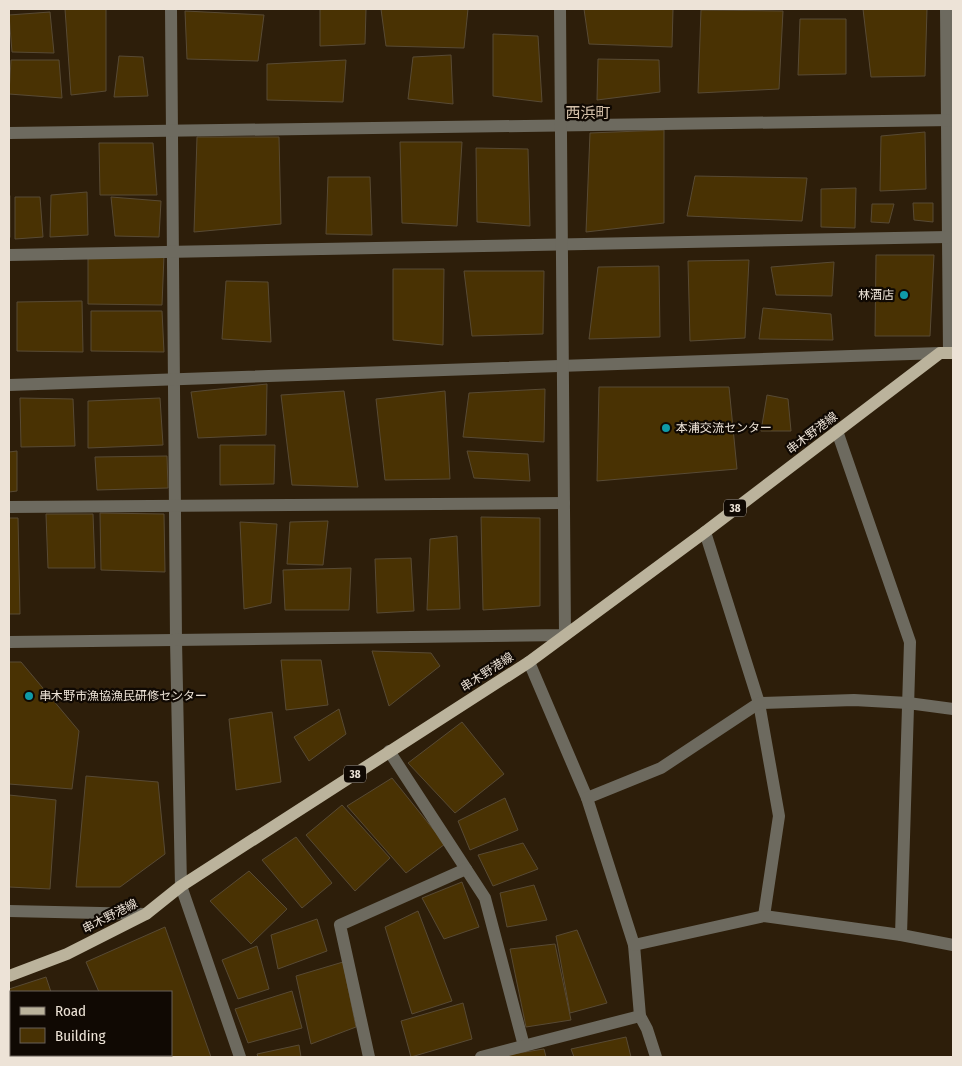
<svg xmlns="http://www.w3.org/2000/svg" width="962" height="1066" font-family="'Fira Sans Condensed','Noto Sans JP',sans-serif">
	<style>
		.building { fill: #493203; stroke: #584a34 }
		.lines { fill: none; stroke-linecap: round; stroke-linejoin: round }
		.minor { stroke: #6d6a5f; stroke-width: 12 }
		.major { stroke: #bbb39c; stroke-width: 12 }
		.culture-dot { fill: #0f9aa8; stroke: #100903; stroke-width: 2 }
		.labels { text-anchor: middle; stroke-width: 4.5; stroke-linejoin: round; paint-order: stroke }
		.shield { fill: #100903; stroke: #aba297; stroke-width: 1 }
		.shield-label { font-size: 11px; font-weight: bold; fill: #ede3d7 }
		.poi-label { font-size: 12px; fill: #ede3d7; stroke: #100903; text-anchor: start }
		.street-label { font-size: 12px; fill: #ede3d7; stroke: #100903 }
		.quarter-label { font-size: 15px; fill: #d5c1aa; stroke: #100903 }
	</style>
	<rect width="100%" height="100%" fill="#2d1e0a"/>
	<g class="building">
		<polygon points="65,9 106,9 106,91 71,95"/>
		<polygon points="320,9 366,9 365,44 320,46"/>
		<polygon points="381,9 468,9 464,48 386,46"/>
		<polygon points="584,9 673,9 672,47 589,44"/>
		<polygon points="863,9 927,9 925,76 871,77"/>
		<polygon points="701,10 783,11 779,89 698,93"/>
		<polygon points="185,11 264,15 258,61 187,59"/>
		<polygon points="50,12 54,53 12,52 9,15"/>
		<polygon points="800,19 846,19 846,74 798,75"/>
		<polygon points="493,34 538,36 542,102 493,96"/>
		<polygon points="451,55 453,104 408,99 413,57"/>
		<polygon points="119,56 143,57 148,96 114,97"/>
		<polygon points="598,59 659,60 660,92 597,100"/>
		<polygon points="11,60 59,60 62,98 9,94"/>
		<polygon points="346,60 343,102 267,100 267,64"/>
		<polygon points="664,130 664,223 586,232 590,133"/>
		<polygon points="925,132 926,189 880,191 881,136"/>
		<polygon points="197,137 279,137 281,224 194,232"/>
		<polygon points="400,142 462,142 457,226 402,223"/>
		<polygon points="99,143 153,143 157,195 100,195"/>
		<polygon points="476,148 528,149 530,226 477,222"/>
		<polygon points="695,176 807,178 802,221 687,216"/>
		<polygon points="328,177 370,177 372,235 326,234"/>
		<polygon points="856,188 855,228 821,227 821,189"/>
		<polygon points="87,192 88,235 50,237 51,195"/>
		<rect x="9" y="196" width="1" height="41"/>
		<polygon points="15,197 40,197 43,237 15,239"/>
		<polygon points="111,197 161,201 159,237 115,236"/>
		<polygon points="913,203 933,203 933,222 914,220"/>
		<polygon points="872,204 894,204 889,223 871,222"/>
		<polygon points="88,254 164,255 162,305 88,304"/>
		<polygon points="876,255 934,255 930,336 875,336"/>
		<polygon points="749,260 745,338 690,341 688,261"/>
		<polygon points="834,262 832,296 776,295 771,267"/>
		<polygon points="659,266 660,337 589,339 598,267"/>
		<polygon points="393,269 444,269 443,345 393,340"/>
		<polygon points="464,271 544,271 543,334 472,336"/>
		<polygon points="226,281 268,282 271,342 222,339"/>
		<polygon points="82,301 83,352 17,351 17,302"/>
		<polygon points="763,308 831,314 833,340 759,339"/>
		<polygon points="91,311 162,311 164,352 91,351"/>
		<polygon points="267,384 266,435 198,438 191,392"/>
		<polygon points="599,387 729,387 737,469 597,481"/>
		<polygon points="545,389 544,442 463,437 469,393"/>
		<polygon points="344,391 358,487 292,485 281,395"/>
		<polygon points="445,391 450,479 385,480 376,399"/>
		<polygon points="767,395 788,399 791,431 761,431"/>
		<polygon points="20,398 73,399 75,446 21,447"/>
		<polygon points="160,398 163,445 88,448 88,401"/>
		<polygon points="220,445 275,445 274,484 220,485"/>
		<polygon points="17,451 17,491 9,492 9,452"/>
		<polygon points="467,451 528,454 530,481 474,478"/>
		<polygon points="167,456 168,488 97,490 95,457"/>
		<polygon points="100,513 164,514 165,572 101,570"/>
		<polygon points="46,514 93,514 95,568 48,568"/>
		<polygon points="481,517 540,518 540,606 483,610"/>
		<polygon points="9,518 18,518 20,614 9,614"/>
		<polygon points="328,521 323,565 287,564 290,522"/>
		<polygon points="240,522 277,524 271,603 244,609"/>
		<polygon points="457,536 460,609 427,610 430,539"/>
		<polygon points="411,558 414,611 377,613 375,559"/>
		<polygon points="351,568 349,610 285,610 283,570"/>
		<polygon points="372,651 431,653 440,666 389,706"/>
		<polygon points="281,660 321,660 328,705 286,710"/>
		<polygon points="9,662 21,662 79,731 72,789 9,784"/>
		<polygon points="339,709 346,734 309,761 294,737"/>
		<polygon points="272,712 281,782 236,790 229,719"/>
		<polygon points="462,722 504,774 455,813 408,763"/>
		<polygon points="86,776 158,782 165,854 120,887 76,887"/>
		<polygon points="392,778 445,844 406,873 347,806"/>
		<polygon points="9,795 56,800 50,889 9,887"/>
		<polygon points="505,798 518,830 470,850 458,821"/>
		<polygon points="342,805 390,858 355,891 306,835"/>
		<polygon points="296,837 332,883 302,908 262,860"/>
		<polygon points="523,843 538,869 493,886 478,855"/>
		<polygon points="249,871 287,909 251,944 210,901"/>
		<polygon points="462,882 479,927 444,939 422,898"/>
		<polygon points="534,885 547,920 507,927 500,893"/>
		<polygon points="418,911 452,1001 412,1014 385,927"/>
		<polygon points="317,919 327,951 278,969 271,935"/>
		<polygon points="165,927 211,1057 128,1057 126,1055 171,1055 171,992 99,992 86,962"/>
		<polygon points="577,930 607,1003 570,1013 556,936"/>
		<polygon points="555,944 571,1020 526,1027 510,949"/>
		<polygon points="257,946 269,989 238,999 222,960"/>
		<polygon points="343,962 356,1027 311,1044 296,976"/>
		<polygon points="46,977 51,992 11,992 11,1055 41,1055 33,1057 11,1057 9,1048 9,989"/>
		<polygon points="292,991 302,1028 248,1043 235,1009"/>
		<polygon points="463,1003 472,1039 411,1057 401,1021"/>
		<polygon points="626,1037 631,1057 574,1057 571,1049"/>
		<polygon points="299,1045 301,1057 258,1057 257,1054"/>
		<polygon points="544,1049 546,1057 493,1057"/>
	</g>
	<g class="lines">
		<g class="minor">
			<polyline points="171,9 176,640 181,886 240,1057"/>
			<polyline points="946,9 949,353"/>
			<polyline points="9,133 953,120"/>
			<polyline points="9,255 948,237"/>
			<polyline points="9,385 940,353"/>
			<polyline points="837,431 910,642 901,935"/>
			<polyline points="9,507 564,503"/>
			<polyline points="705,532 759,703 779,816 764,916"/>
			<polyline points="9,642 565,635 560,9"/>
			<polyline points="529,662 587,798 634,945 640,1016 647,1029 656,1057"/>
			<polyline points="389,751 485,898 524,1046"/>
			<polyline points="587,798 661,768 759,703 854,700 908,703 953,709"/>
			<polyline points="9,911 146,914"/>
			<polyline points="634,945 764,916 901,935 953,945"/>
			<polyline points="369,1057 340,925 466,869"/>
			<polyline points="481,1057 640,1016"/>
		</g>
		<polyline class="major" points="9,976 67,954 146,914 181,886 529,662 705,532 940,353 953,353"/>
	</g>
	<g class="culture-dot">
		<circle cx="904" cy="295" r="5"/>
		<circle cx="666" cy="428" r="5"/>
		<circle cx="29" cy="696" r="5"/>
	</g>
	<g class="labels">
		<g class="shield">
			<rect x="724" y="499.5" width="22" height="17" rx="4"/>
			<rect x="344" y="765.5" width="22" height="17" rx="4"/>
		</g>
		<g class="shield-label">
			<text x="735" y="512">38</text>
			<text x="355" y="778">38</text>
		</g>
		<g class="poi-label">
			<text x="894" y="299" text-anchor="end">林酒店</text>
			<text x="676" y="432">本浦交流センター</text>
			<text x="39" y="700">串木野市漁協漁民研修センター</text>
		</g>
		<g class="street-label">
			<text transform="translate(812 433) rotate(-37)" y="4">串木野港線</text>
			<text transform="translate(487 672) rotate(-33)" y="4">串木野港線</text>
			<text transform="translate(110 916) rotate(-27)" y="4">串木野港線</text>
		</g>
		<g class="quarter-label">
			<text x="588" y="118">西浜町</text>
		</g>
	</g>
	<rect width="962" height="1066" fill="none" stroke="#ede3d7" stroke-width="20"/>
	<rect x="10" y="991" width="162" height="65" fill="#100903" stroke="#686058"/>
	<rect x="20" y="1007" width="25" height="8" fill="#bbb39c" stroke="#686058"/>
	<text x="55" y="1016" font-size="15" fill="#ede3d7">Road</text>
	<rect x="20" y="1028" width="25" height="15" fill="#493203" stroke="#686058"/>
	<text x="55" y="1041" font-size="15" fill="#ede3d7">Building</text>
</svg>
